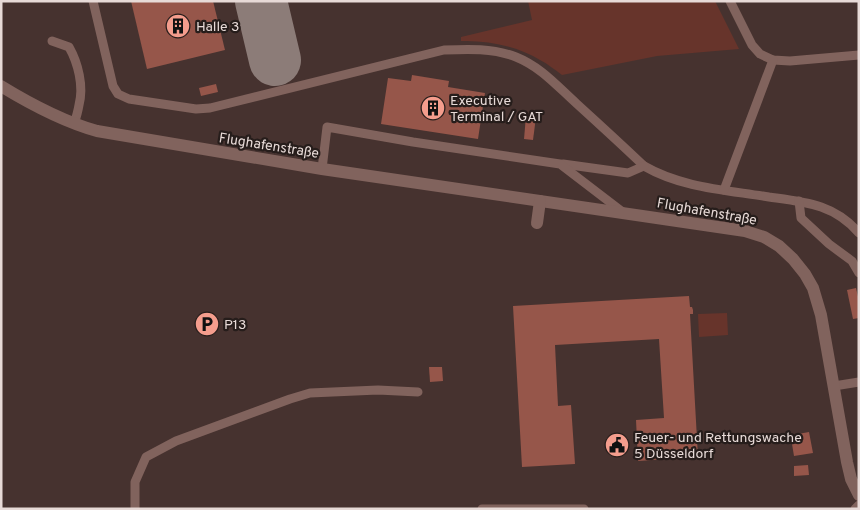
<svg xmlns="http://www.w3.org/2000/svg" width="860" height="510" font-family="Overpass,sans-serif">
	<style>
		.green { fill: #67342b }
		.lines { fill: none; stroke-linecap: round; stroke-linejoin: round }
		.taxiway { stroke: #8c7c78; stroke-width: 52 }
		.building { fill: #96564a }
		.service { stroke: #81635d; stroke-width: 9 }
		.minor { stroke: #81635d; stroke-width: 12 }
		.labels { text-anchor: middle; stroke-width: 4.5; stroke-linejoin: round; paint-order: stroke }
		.poi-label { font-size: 14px; fill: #e7dad7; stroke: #261d1b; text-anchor: start }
		.street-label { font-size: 14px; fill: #e7dad7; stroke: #261d1b }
	</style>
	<rect width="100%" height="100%" fill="#46322f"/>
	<g class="green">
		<path d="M528,1H715L739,49L657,56L562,75C555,70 548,64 540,60C517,46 487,40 461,41V37L532,20Z"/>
		<polygon points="727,313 728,335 699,337 698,314"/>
	</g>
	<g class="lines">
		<polyline class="taxiway" points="261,1 275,60"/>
	</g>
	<g class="building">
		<polygon points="131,1 213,1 225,50 147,69"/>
		<polygon points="412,75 449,81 448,87 485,93 478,139 381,124 388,78 411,81"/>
		<polygon points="216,84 218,92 201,96 199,88"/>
		<polygon points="526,116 536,117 533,140 524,139"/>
		<polygon points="856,288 859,301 859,318 853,319 847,290"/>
		<polygon points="689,296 690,307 692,307 693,310 693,314 690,314 698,457 638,461 636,420 664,418 659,339 555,345 558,406 571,405 575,464 522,467 513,306"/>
		<polygon points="429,367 442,367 443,381 430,382"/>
		<polygon points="809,432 813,453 794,456 792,444 800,443 798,434"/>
		<polygon points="808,465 809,475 794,476 794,466"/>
	</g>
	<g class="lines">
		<g class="service">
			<path d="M93,1L113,86L118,94L129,99L196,109L210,108L444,50C468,49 493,48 516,57C541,67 557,86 577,104C599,124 622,145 644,166C682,188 727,190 769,197C805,202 834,204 859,233"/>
			<polyline points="730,1 752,45 760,54 773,60 790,61 859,55"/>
			<path d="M52,41L69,47C78,63 84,86 79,105C78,111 76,118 74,124"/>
			<polyline points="563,164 628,173 644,166"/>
			<polyline points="322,169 327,127 413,142 560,164 624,213"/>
			<polyline points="724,190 773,60"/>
			<polyline points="799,201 801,218 829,244 852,261 859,273"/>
			<polyline points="834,386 859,382"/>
			<polyline points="135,509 135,482 146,457 176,441 290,399 310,393 378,390 418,392"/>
			<polyline points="482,509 584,509"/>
			<polyline points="855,509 859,505"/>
		</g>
		<g class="minor">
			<path d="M1,86C32,105 62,121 97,131L322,169L745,231L764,237L779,246L793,259L805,274L813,288L821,315L847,462L851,479L859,495"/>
			<polyline points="537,223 540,201"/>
		</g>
	</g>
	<defs>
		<g id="building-disc" transform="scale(1.25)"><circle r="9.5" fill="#f49d8d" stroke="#261d1b"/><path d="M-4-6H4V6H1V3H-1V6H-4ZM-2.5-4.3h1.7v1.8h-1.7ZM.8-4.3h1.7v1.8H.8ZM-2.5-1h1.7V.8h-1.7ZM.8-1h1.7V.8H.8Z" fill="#111"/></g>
		<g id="parking-disc" transform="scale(1.25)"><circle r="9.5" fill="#f49d8d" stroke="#261d1b"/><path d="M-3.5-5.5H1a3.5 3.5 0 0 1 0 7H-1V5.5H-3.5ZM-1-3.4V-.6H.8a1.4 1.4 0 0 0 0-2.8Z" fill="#111"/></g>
		<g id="civic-disc" transform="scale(1.25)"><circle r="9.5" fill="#f49d8d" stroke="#261d1b"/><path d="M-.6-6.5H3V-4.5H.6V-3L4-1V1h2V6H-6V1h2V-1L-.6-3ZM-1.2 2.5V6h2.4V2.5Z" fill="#111"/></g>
	</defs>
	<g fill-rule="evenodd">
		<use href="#building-disc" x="178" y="26"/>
		<use href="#building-disc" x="433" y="108"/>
		<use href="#parking-disc" x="207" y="324"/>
		<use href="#civic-disc" x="617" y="445"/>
	</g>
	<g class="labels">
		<g class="poi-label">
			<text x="196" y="31">Halle 3</text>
			<text x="450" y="105">Executive<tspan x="450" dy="16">Terminal / GAT</tspan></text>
			<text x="224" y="329">P13</text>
			<text x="634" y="442">Feuer- und Rettungswache<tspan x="634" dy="16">5 Düsseldorf</tspan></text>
		</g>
		<g class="street-label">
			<text transform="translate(269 145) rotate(9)" y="5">Flughafenstraße</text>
			<text transform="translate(707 211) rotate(10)" y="5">Flughafenstraße</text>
		</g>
	</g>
	<rect width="860" height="510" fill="none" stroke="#e7dad7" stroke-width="5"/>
</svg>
